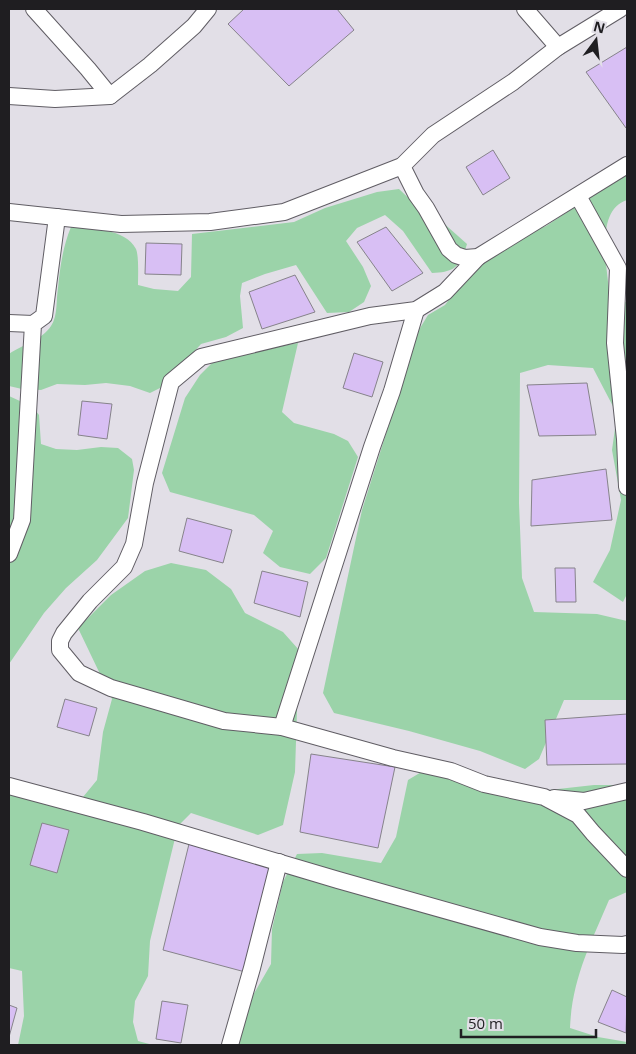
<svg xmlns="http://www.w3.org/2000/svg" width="636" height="1054" font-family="'Open Sans',sans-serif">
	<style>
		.green { fill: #9bd3a9 }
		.building { fill: #d8bff4; stroke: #86838a }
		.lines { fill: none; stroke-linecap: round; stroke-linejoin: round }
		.minor-casing { stroke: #605d64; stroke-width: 18 }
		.minor { stroke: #fff; stroke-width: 16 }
	</style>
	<rect width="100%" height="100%" fill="#e2dfe7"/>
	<g class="green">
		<path d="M627,174V200C595,210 607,266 609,291L627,303V594L623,602L593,582L610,550L621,500L612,450L617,414L593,368L548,365L520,373L519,503L522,578L534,612L597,614L627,621V700H564L539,759L525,769L480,751L409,731L334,713L323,693L362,510L407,367L414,338L428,315L445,305L478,261L516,238L546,226L599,191Z"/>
		<path d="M399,189L419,208L440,220L467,244C460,266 456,272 432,273L403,231L385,215L357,228L346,241L363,267L371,286L364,302L349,312L327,313L296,265L265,274L242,283L240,296L243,328L226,337L201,344L185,362L174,381L150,393L130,386L106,383L85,385L57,384L41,390L22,389L9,386V354C22,345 42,340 51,326C58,316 56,299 58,288C60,267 63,246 71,227C91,229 125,228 136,249C139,256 138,277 138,285L154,289L178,291L191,277L192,234L294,222L325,208L377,192Z"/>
		<polygon points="298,343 282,412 294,423 334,434 348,441 358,457 326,558 310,574 280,567 263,553 273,531 254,515 170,492 162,473 185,398 200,375 216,359"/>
		<polygon points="9,396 33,407 39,415 41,444 56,449 77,450 101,447 118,448 132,459 134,470 128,518 97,560 66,588 44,613 9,664"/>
		<polygon points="171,563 206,570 231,589 245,613 283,632 299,650 295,772 283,825 258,835 191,813 178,826 150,941 148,976 135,1001 133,1022 138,1041 153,1045 18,1045 24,1016 22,971 9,968 9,782 83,797 97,780 103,732 112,699 78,628 111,595 145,571"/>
		<path d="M428,768L476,790L540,791L594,785H627V892L609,900C590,945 572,979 570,1028L598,1037L627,1042V1045H233L252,997L271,964L272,929L283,882L297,854L322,853L381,863L396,837L408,780Z"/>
	</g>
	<g class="building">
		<polygon points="244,9 337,9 354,30 289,86 228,24"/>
		<polygon points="627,47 627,127 626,128 586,72"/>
		<polygon points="493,150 510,178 483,195 466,167"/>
		<polygon points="386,227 423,273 392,291 357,242"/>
		<polygon points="146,243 182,244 181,275 145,274"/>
		<polygon points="295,275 315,312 262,329 249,292"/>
		<polygon points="354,353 383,362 372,397 343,388"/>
		<polygon points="587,383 596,435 539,436 527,385"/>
		<polygon points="82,401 112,404 107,439 78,435"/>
		<polygon points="606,469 612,520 531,526 532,480"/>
		<polygon points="187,518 232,530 223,563 179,551"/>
		<polygon points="555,568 575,568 576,602 556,602"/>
		<polygon points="262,571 308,582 300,617 254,603"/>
		<polygon points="65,699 97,708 89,736 57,727"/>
		<polygon points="627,714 627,764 547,765 545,720"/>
		<polygon points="311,754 395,767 378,848 300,832"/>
		<polygon points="42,823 69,830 57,873 30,865"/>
		<polygon points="189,844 273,867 249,973 163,950"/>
		<polygon points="612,990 627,997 626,1033 598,1022"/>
		<polygon points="162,1001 188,1005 181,1043 156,1039"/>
		<polygon points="9,1005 17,1008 9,1037"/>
	</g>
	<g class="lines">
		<g class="minor-casing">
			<g id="minor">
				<polyline points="34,9 88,69 110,96"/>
				<polyline points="525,9 558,47"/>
				<polyline points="9,96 55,99 110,96 150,65 194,26 208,9"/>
				<polyline points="402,166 416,194 426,208 449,249 456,255 465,258 478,257 627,165"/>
				<polyline points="578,196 618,268 615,343 625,439 627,487"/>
				<polyline points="9,212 121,224 210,222 284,212 402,166 433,135 513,82 558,47 620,9"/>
				<polyline points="478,257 445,292 416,310 370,316 201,357 171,382 145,483 134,544 124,567 90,601 64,633 60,641 60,650 79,673 111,688 142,697 224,721 282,727 393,758 451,771 484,784 544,797 578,815 593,833 627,869"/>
				<polyline points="9,323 33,324"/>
				<polyline points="9,554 22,520 33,324 44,316 57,217"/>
				<polyline points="282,727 372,447 392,391 416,310"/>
				<polyline points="9,786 143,822 338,880 540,937 577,943 623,945 627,944"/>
				<polyline points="554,798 584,801 627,791"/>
				<polyline points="230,1045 252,968 279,862"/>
			</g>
		</g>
		<use href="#minor" class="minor"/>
	</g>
	<rect width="636" height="1054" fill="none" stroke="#1f1e21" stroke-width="20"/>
	<g transform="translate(596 40) rotate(15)" stroke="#e2dfe7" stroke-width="4" paint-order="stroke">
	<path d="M0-4L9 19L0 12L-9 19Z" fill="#1f1e21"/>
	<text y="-8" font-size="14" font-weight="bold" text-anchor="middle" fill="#1f1e21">N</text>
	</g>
	<path d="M461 1029v8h135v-8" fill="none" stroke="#1f1e21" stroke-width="2.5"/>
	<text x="468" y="1029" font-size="15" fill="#1f1e21" stroke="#e2dfe7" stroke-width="4" paint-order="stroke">50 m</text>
</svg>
